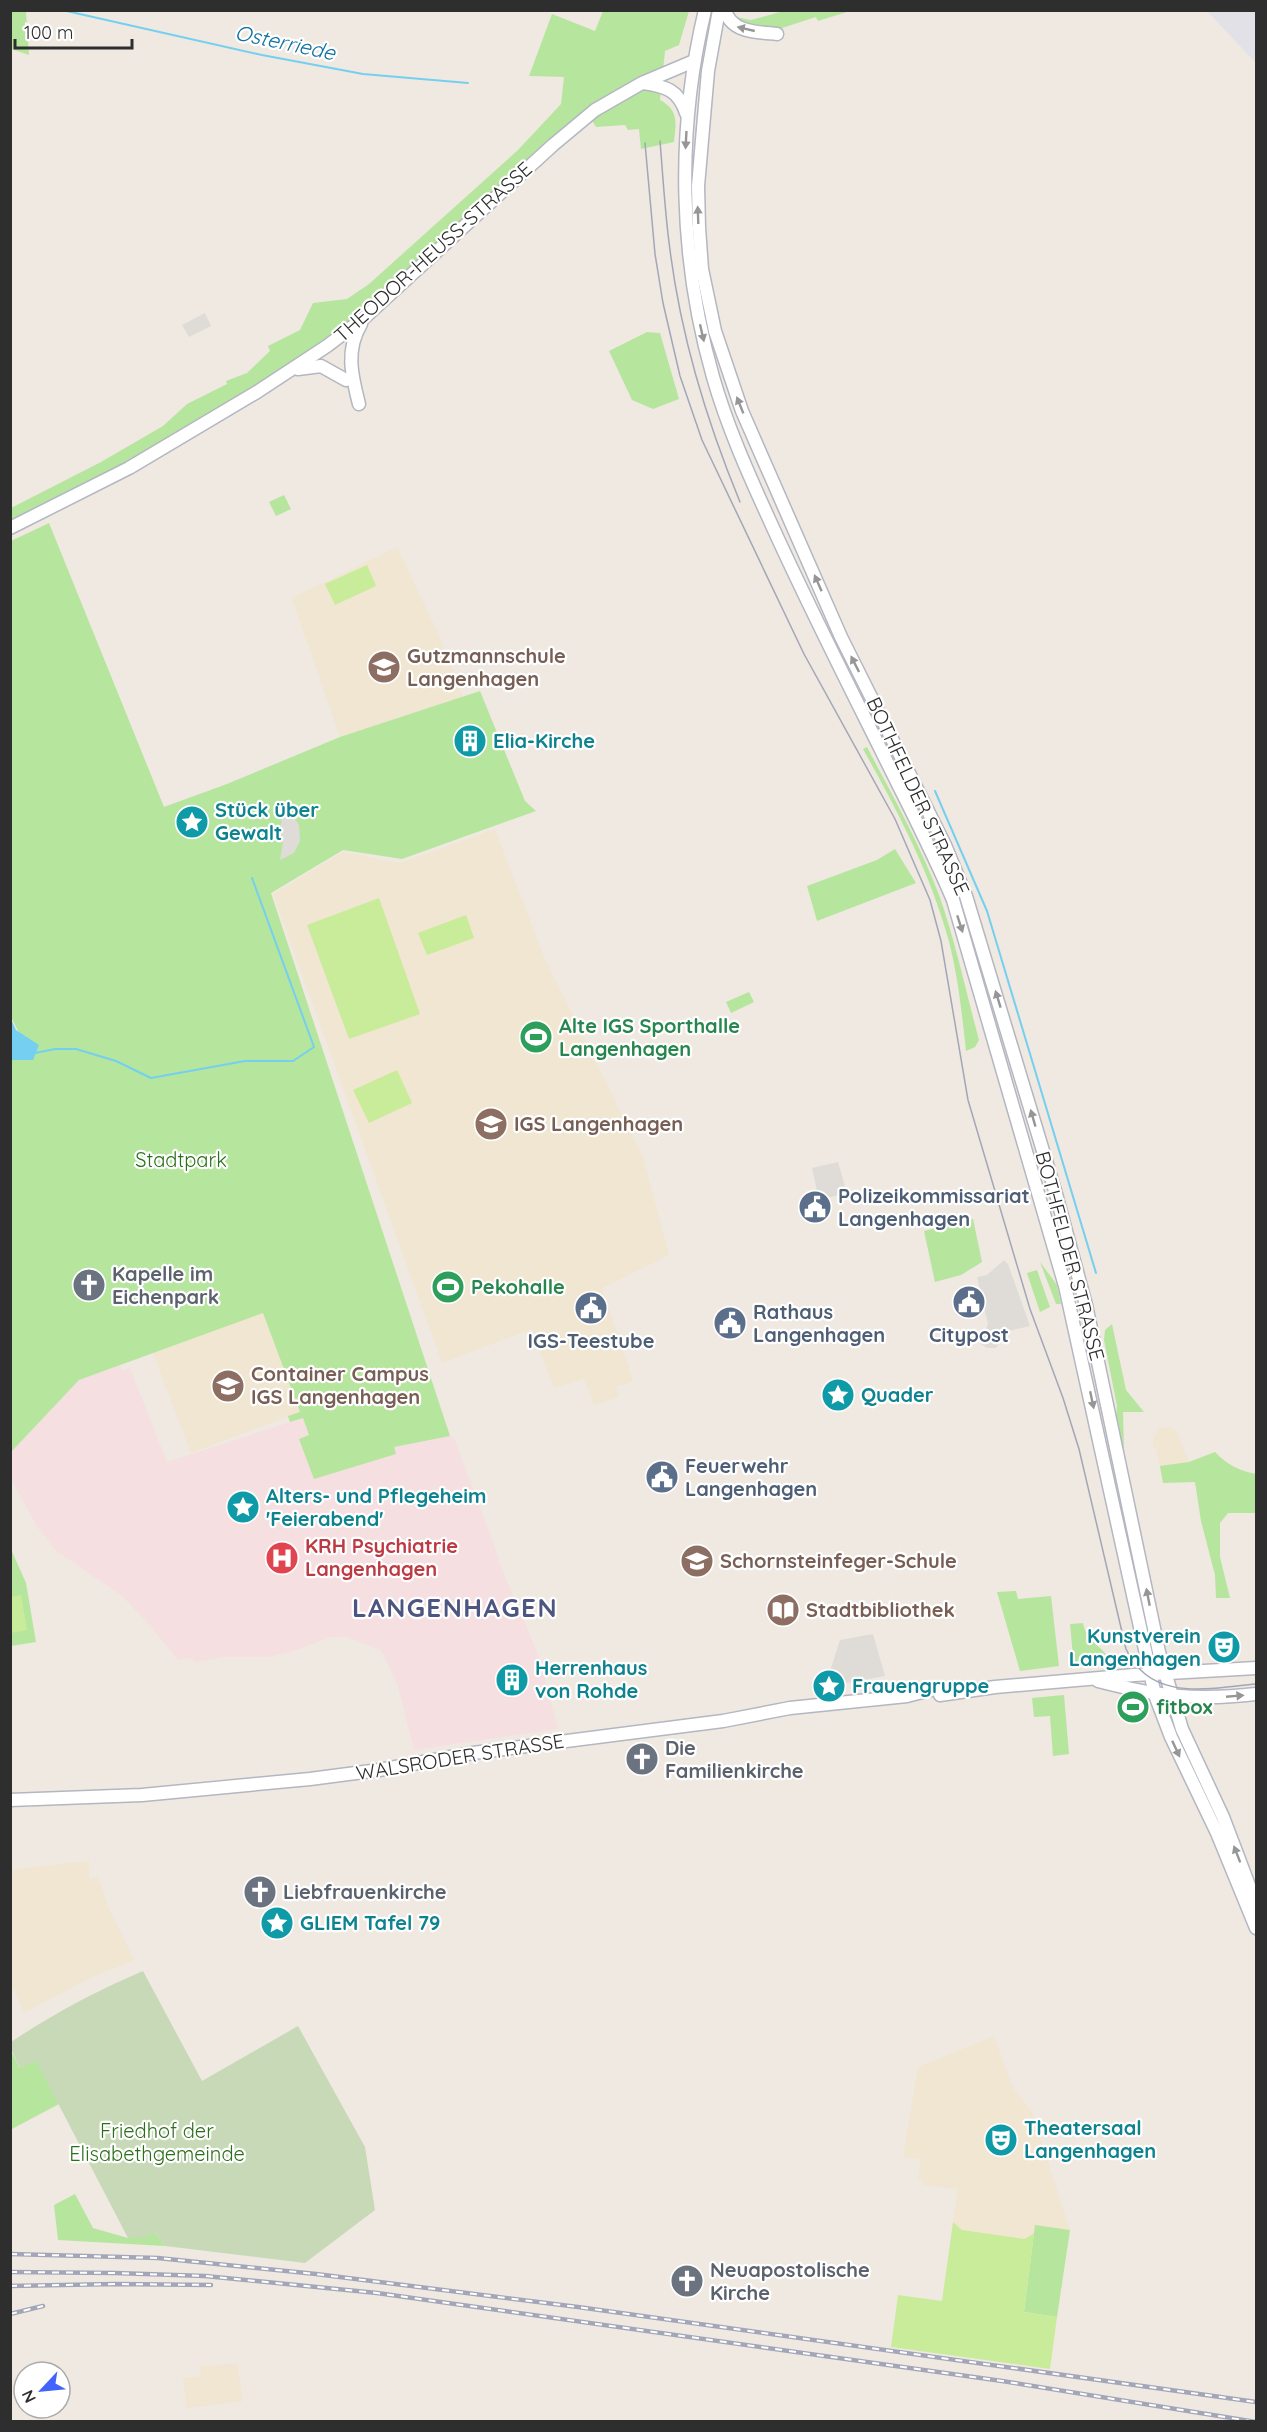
<svg xmlns="http://www.w3.org/2000/svg" width="1267" height="2432" font-family="Quicksand,sans-serif">
	<style>
		.industrial { fill: #e3e1e8 }
		.education { fill: #f0e6d1 }
		.medical { fill: #f5dfe0 }
		.green { fill: #b6e59e }
		.cemetery { fill: #c8d9b8 }
		.pitch { fill: #c9ec9a }
		.plaza { fill: #dfdcd8 }
		.water { fill: #75cff0 }
		.lines { fill: none; stroke-linecap: round; stroke-linejoin: round }
		.stream { stroke: #75cff0; stroke-width: 2 }
		.secondary-casing { stroke: #b4b7c1; stroke-width: 15 }
		.secondary { stroke: #fff; stroke-width: 12 }
		.tram { stroke: #a3a6b8; stroke-width: 1.5 }
		.rail-casing { stroke: #a3a6b8; stroke-width: 4.5 }
		.rail { stroke: #fff; stroke-width: 2; stroke-dasharray: 7; stroke-linecap: butt }
		.oneway { fill: #969696 }
		.labels { text-anchor: middle; stroke-width: 4.5; stroke-linejoin: round; paint-order: stroke }
		.street-label { font-size: 20px; fill: #2e2e2e; stroke: #fff }
		.education-label { font-size: 20px; font-weight: bold; fill: #785e54; stroke: #fff; text-anchor: start }
		.culture-label { font-size: 20px; font-weight: bold; fill: #0d838f; stroke: #fff; text-anchor: start }
		.leisure-label { font-size: 20px; font-weight: bold; fill: #27864d; stroke: #fff; text-anchor: start }
		.park-label { font-size: 20px; fill: #2c6e1b; stroke: #fff }
		.service-label { font-size: 20px; font-weight: bold; fill: #4e5e75; stroke: #fff; text-anchor: start }
		.worship-label { font-size: 20px; font-weight: bold; fill: #5b616d; stroke: #fff; text-anchor: start }
		.health-label { font-size: 20px; font-weight: bold; fill: #be3a42; stroke: #fff; text-anchor: start }
		.water-label { font-size: 21px; font-style: italic; fill: #0d6fa3; stroke: #fff }
		.district-label { font-size: 26px; font-weight: bold; letter-spacing: 1.5px; fill: #4d5680; stroke: #fff }
	</style>
	<rect width="100%" height="100%" fill="#efe9e1"/>
	<polygon class="industrial" points="1207,11 1256,11 1256,63 1208,12"/>
	<g class="education">
		<polygon points="397,547 440,638 463,697 340,737 292,598"/>
		<polygon points="495,829 544,957 643,1157 669,1255 602,1288 633,1380 625,1385 616,1386 619,1397 594,1405 584,1379 554,1388 532,1329 442,1363 273,894 343,852 400,863"/>
		<polygon points="263,1312 300,1412 191,1453 153,1353"/>
		<polygon points="1157,1428 1171,1428 1177,1432 1189,1462 1215,1452 1195,1481 1163,1483 1156,1448 1153,1448 1154,1435 1157,1434"/>
		<polygon points="89,1861 89,1879 98,1877 109,1909 134,1960 88,1979 24,2013 15,1990 11,1992 11,1870"/>
		<polygon points="994,2036 1013,2088 1032,2112 1070,2230 1035,2225 1034,2233 1025,2239 962,2230 953,2222 958,2189 922,2185 923,2179 918,2178 921,2159 903,2157 918,2067"/>
		<polygon points="237,2364 243,2401 187,2408 183,2378 200,2377 201,2366"/>
	</g>
	<polygon class="medical" points="120,1365 122,1371 130,1368 167,1462 303,1418 309,1435 299,1439 396,1454 394,1447 450,1436 454,1438 499,1558 498,1560 538,1654 558,1729 414,1750 398,1686 381,1650 346,1637 331,1637 297,1650 268,1657 224,1657 196,1662 189,1658 178,1660 146,1621 122,1596 55,1550 36,1525 11,1479 10,1452 79,1380"/>
	<g class="green">
		<polygon points="10,11 26,11 29,55 11,49"/>
		<path d="M603,11H689L679,45L665,51L660,100C679,110 676,123 674,142L641,149L639,129L628,130L625,125L596,127L585,109L369,306L256,389L165,443L11,525V508L101,462L163,426L187,404L227,384L226,381L247,373L270,351L268,346L300,330L313,303L347,299L369,284L518,150L561,104L564,77L529,76L552,14L595,31Z"/>
		<polygon points="784,11 850,11 818,21 816,17 782,28 783,32 777,34 732,23 736,17 751,20"/>
		<polygon points="647,332 660,333 679,399 653,409 632,400 609,351"/>
		<polygon points="284,495 291,509 276,516 269,502"/>
		<polygon points="49,523 164,807 227,784 340,737 480,691 525,801 536,811 402,859 343,850 271,893 450,1436 394,1447 396,1454 314,1479 299,1439 309,1435 303,1418 290,1422 288,1416 300,1412 263,1313 79,1380 11,1452 11,1060 33,1060 11,1017 11,541"/>
		<path d="M867,747C892,795 920,844 939,895C956,943 966,992 979,1040L975,1047L966,1051C962,1014 958,975 948,938C929,870 897,810 863,749Z"/>
		<polygon points="895,849 916,883 817,921 807,886 877,860"/>
		<polygon points="749,992 754,1002 731,1013 726,1002"/>
		<polygon points="973,1219 982,1262 961,1275 935,1282 924,1231"/>
		<polygon points="1040,1262 1057,1285 1061,1304 1056,1304"/>
		<polygon points="1037,1270 1050,1307 1040,1312 1027,1273"/>
		<polygon points="1112,1324 1126,1390 1144,1412 1123,1412 1124,1449 1121,1450 1116,1420 1117,1406 1104,1340 1105,1330"/>
		<path d="M1215,1452C1226,1464 1240,1471 1256,1474V1513H1228L1220,1523V1557L1230,1598H1216L1215,1575L1201,1521L1195,1482L1163,1483L1160,1466L1189,1462Z"/>
		<polygon points="10,1547 26,1583 36,1642 11,1646"/>
		<polygon points="1016,1591 1018,1599 1051,1596 1059,1666 1020,1671 997,1592"/>
		<path d="M1083,1623C1087,1645 1107,1647 1111,1664L1105,1665L1092,1653L1079,1667H1074L1070,1624Z"/>
		<polygon points="1064,1695 1069,1754 1053,1756 1050,1716 1034,1717 1032,1698"/>
		<polygon points="10,2049 20,2068 36,2060 59,2104 12,2129"/>
		<polygon points="75,2194 93,2228 128,2238 155,2232 165,2246 58,2240 54,2205"/>
		<polygon points="1035,2225 1070,2230 1057,2317 1024,2312"/>
	</g>
	<path class="cemetery" d="M143,1971L202,2081L298,2026L365,2147L375,2210L305,2263L165,2246L155,2232L147,2237L128,2238L36,2061L20,2068L11,2049V2042C53,2014 96,1991 143,1971Z"/>
	<g class="pitch">
		<polygon points="367,565 376,586 335,605 325,584"/>
		<polygon points="379,898 420,1014 349,1039 307,925"/>
		<polygon points="466,915 474,938 427,955 418,933"/>
		<polygon points="397,1070 412,1103 369,1123 353,1090"/>
		<polygon points="21,1595 27,1630 11,1633 11,1597"/>
		<polygon points="953,2222 962,2230 1025,2239 1034,2233 1024,2312 1057,2317 1050,2369 891,2347 898,2295 942,2301"/>
	</g>
	<g class="plaza">
		<polygon points="205,313 211,326 189,337 182,325"/>
		<polygon points="283,809 291,813 299,825 300,841 294,853 280,860 283,842 274,836 274,826 281,825"/>
		<polygon points="838,1162 847,1193 819,1200 812,1168"/>
		<polygon points="1004,1260 1008,1264 1030,1326 1008,1331 996,1348 987,1348 981,1344 978,1332 986,1329 988,1324 977,1277 987,1275"/>
		<polygon points="873,1634 885,1676 825,1687 840,1640"/>
	</g>
	<polygon class="water" points="10,1017 16,1030 39,1045 33,1060 11,1060"/>
	<g class="lines">
		<g class="stream">
			<polyline points="62,10 262,55 363,74 468,83"/>
			<polyline points="935,791 987,911 1096,1273"/>
			<polyline points="35,1053 55,1049 76,1049 116,1061 151,1078 245,1061 293,1061 314,1047 252,878"/>
		</g>
		<g class="secondary-casing">
			<g id="secondary">
				<path d="M705,10C676,131 679,258 713,377C727,426 748,473 769,519C805,599 844,676 883,754C907,803 932,850 953,900L1065,1286L1155,1695L1171,1737L1217,1833L1256,1928"/>
				<polyline points="719,10 708,71 698,186 699,228 702,269 715,331 742,411 841,637 945,845 966,896 1056,1194 1086,1305 1159,1652 1182,1729 1223,1817 1256,1904"/>
				<path d="M725,10C731,33 758,32 777,34"/>
				<path d="M643,83C665,86 679,90 686,113"/>
				<polyline points="298,369 321,366 346,380"/>
				<path d="M359,404C352,376 345,351 361,324"/>
				<polyline points="10,528 129,468 257,392 327,346 364,318 553,145 595,110 642,83 694,61"/>
				<path d="M1098,1681C1156,1696 1196,1701 1256,1694"/>
				<polyline points="940,1695 995,1687 1134,1675 1256,1668"/>
				<polyline points="10,1800 142,1795 310,1779 379,1770 473,1753 723,1721 790,1708 907,1696 930,1690 936,1689 945,1693"/>
			</g>
		</g>
		<use href="#secondary" class="secondary"/>
		<g class="tram">
			<path d="M660,141C663,177 665,214 670,250C681,337 707,422 740,502"/>
			<path d="M645,143L655,254L663,303L680,376L702,440L804,654L895,819L930,900L941,941L968,1100L1030,1309L1063,1398L1079,1449L1126,1649C1151,1703 1209,1688 1256,1684"/>
		</g>
		<g class="rail-casing">
			<g id="rail">
				<polyline points="10,2254 158,2258 316,2274 578,2307 1256,2402"/>
				<polyline points="10,2272 115,2273 205,2276 377,2293 1002,2381 1256,2422"/>
				<polyline points="10,2286 115,2284 211,2285"/>
				<polyline points="10,2314 43,2306"/>
			</g>
		</g>
		<use href="#rail" class="rail"/>
	</g>
	<defs><path id="oneway-solid" d="M-6-.8H1V-3.2L6.5 0L1 3.2V.8H-6Z" transform="scale(1.5)"/></defs>
	<g class="oneway">
		<use href="#oneway-solid" transform="translate(746 29) rotate(-167)"/>
		<use href="#oneway-solid" transform="translate(686 140) rotate(93)"/>
		<use href="#oneway-solid" transform="translate(698 215) rotate(-92)"/>
		<use href="#oneway-solid" transform="translate(702 333) rotate(77)"/>
		<use href="#oneway-solid" transform="translate(740 405) rotate(-112)"/>
		<use href="#oneway-solid" transform="translate(818 583) rotate(-114)"/>
		<use href="#oneway-solid" transform="translate(855 664) rotate(-117)"/>
		<use href="#oneway-solid" transform="translate(960 924) rotate(72)"/>
		<use href="#oneway-solid" transform="translate(998 999) rotate(-107)"/>
		<use href="#oneway-solid" transform="translate(1033 1118) rotate(-106)"/>
		<use href="#oneway-solid" transform="translate(1092 1400) rotate(78)"/>
		<use href="#oneway-solid" transform="translate(1148 1597) rotate(-101)"/>
		<use href="#oneway-solid" transform="translate(1235 1696) rotate(-5)"/>
		<use href="#oneway-solid" transform="translate(1176 1749) rotate(65)"/>
		<use href="#oneway-solid" transform="translate(1237 1854) rotate(-111)"/>
	</g>
	<defs>
		<g id="school-disc" transform="scale(1.725)"><circle r="9.5" fill="#8d6e63" stroke="#fff"/><path d="M0-5L7-2L0 1L-7-2ZM-4 1L0 2.5L4 1V4Q0 6-4 4Z" fill="#fff"/></g>
		<g id="building-disc" transform="scale(1.725)"><circle r="9.5" fill="#0f9aa8" stroke="#fff"/><path d="M-4-6H4V6H1V3H-1V6H-4ZM-2.5-4.3h1.7v1.8h-1.7ZM.8-4.3h1.7v1.8H.8ZM-2.5-1h1.7V.8h-1.7ZM.8-1h1.7V.8H.8Z" fill="#fff"/></g>
		<g id="sight-disc" transform="scale(1.725)"><circle r="9.5" fill="#0f9aa8" stroke="#fff"/><path d="M0-6L1.8-2.2L6-1.7L2.9 1.2L3.7 5.4L0 3.3L-3.7 5.4L-2.9 1.2L-6-1.7L-1.8-2.2Z" fill="#fff"/></g>
		<g id="stadium-disc" transform="scale(1.725)"><circle r="9.5" fill="#2e9e5b" stroke="#fff"/><path d="M0-5a6.5 5 0 1 0 0 10a6.5 5 0 1 0 0-10ZM-3.5-1.8h7v3.6h-7Z" fill="#fff"/></g>
		<g id="civic-disc" transform="scale(1.725)"><circle r="9.5" fill="#5c6f8a" stroke="#fff"/><path d="M-.6-6.5H3V-4.5H.6V-3L4-1V1h2V6H-6V1h2V-1L-.6-3ZM-1.2 2.5V6h2.4V2.5Z" fill="#fff"/></g>
		<g id="church-disc" transform="scale(1.725)"><circle r="9.5" fill="#6b7280" stroke="#fff"/><path d="M-1.2-6h2.4v3.5h3.3v2.4h-3.3V6h-2.4V-.1h-3.3v-2.4h3.3Z" fill="#fff"/></g>
		<g id="hospital-disc" transform="scale(1.725)"><circle r="9.5" fill="#e0444e" stroke="#fff"/><path d="M-5-5h3v3.5h4V-5h3V5h-3V1.5h-4V5h-3Z" fill="#fff"/></g>
		<g id="university-disc" transform="scale(1.725)"><circle r="9.5" fill="#8d6e63" stroke="#fff"/><path d="M0-5L7-2L0 1L-7-2ZM-4 1L0 2.5L4 1V4Q0 6-4 4Z" fill="#fff"/></g>
		<g id="library-disc" transform="scale(1.725)"><circle r="9.5" fill="#8d6e63" stroke="#fff"/><path d="M-6-4Q-3-5.5-.7-3.5V5Q-3 3-6 4ZM6-4Q3-5.5 .7-3.5V5Q3 3 6 4Z" fill="#fff"/></g>
		<g id="theatre-disc" transform="scale(1.725)"><circle r="9.5" fill="#0f9aa8" stroke="#fff"/><path d="M-5-5.5Q0-4 5-5.5V0Q5 5 0 6Q-5 5-5 0ZM-3.3-2.5H-1v1.5H-3.3ZM1-2.5H3.3v1.5H1ZM-2.8 1Q0 5.5 2.8 1Z" fill="#fff"/></g>
	</defs>
	<g fill-rule="evenodd">
		<use href="#school-disc" x="384" y="667"/>
		<use href="#building-disc" x="470" y="741"/>
		<use href="#sight-disc" x="192" y="822"/>
		<use href="#stadium-disc" x="536" y="1037"/>
		<use href="#school-disc" x="491" y="1124"/>
		<use href="#civic-disc" x="815" y="1207"/>
		<use href="#church-disc" x="89" y="1285"/>
		<use href="#stadium-disc" x="448" y="1287"/>
		<use href="#civic-disc" x="969" y="1302"/>
		<use href="#civic-disc" x="591" y="1308"/>
		<use href="#civic-disc" x="730" y="1323"/>
		<use href="#school-disc" x="228" y="1386"/>
		<use href="#sight-disc" x="838" y="1395"/>
		<use href="#civic-disc" x="662" y="1477"/>
		<use href="#sight-disc" x="243" y="1507"/>
		<use href="#hospital-disc" x="282" y="1558"/>
		<use href="#university-disc" x="697" y="1561"/>
		<use href="#library-disc" x="783" y="1610"/>
		<use href="#theatre-disc" x="1224" y="1647"/>
		<use href="#building-disc" x="512" y="1680"/>
		<use href="#sight-disc" x="829" y="1686"/>
		<use href="#stadium-disc" x="1133" y="1707"/>
		<use href="#church-disc" x="642" y="1759"/>
		<use href="#church-disc" x="260" y="1892"/>
		<use href="#sight-disc" x="277" y="1923"/>
		<use href="#theatre-disc" x="1001" y="2140"/>
		<use href="#church-disc" x="687" y="2281"/>
	</g>
	<g class="labels">
		<g class="street-label">
			<text transform="translate(433 252) rotate(-42)" y="7">THEODOR-HEUSS-STRASSE</text>
			<text transform="translate(918 796) rotate(65)" y="7">BOTHFELDER STRASSE</text>
			<text transform="translate(1070 1256) rotate(75)" y="7">BOTHFELDER STRASSE</text>
			<text transform="translate(460 1757) rotate(-9)" y="7">WALSRODER STRASSE</text>
		</g>
		<g class="education-label">
			<text x="407" y="663">Gutzmannschule<tspan x="407" dy="23">Langenhagen</tspan></text>
			<text x="514" y="1131">IGS Langenhagen</text>
			<text x="251" y="1381">Container Campus<tspan x="251" dy="23">IGS Langenhagen</tspan></text>
			<text x="720" y="1568">Schornsteinfeger-Schule</text>
			<text x="806" y="1617">Stadtbibliothek</text>
		</g>
		<g class="culture-label">
			<text x="493" y="748">Elia-Kirche</text>
			<text x="215" y="817">Stück über<tspan x="215" dy="23">Gewalt</tspan></text>
			<text x="861" y="1402">Quader</text>
			<text x="266" y="1503">Alters- und Pflegeheim<tspan x="266" dy="23">'Feierabend'</tspan></text>
			<text x="1201" y="1643" text-anchor="end">Kunstverein<tspan x="1201" dy="23">Langenhagen</tspan></text>
			<text x="535" y="1675">Herrenhaus<tspan x="535" dy="23">von Rohde</tspan></text>
			<text x="852" y="1693">Frauengruppe</text>
			<text x="300" y="1930">GLIEM Tafel 79</text>
			<text x="1024" y="2135">Theatersaal<tspan x="1024" dy="23">Langenhagen</tspan></text>
		</g>
		<g class="leisure-label">
			<text x="559" y="1033">Alte IGS Sporthalle<tspan x="559" dy="23">Langenhagen</tspan></text>
			<text x="471" y="1294">Pekohalle</text>
			<text x="1156" y="1714">fitbox</text>
		</g>
		<g class="park-label">
			<text x="181" y="1167">Stadtpark</text>
			<text x="157" y="2138">Friedhof der<tspan x="157" dy="23">Elisabethgemeinde</tspan></text>
		</g>
		<g class="service-label">
			<text x="838" y="1203">Polizeikommissariat<tspan x="838" dy="23">Langenhagen</tspan></text>
			<text x="753" y="1319">Rathaus<tspan x="753" dy="23">Langenhagen</tspan></text>
			<text x="969" y="1342" text-anchor="middle">Citypost</text>
			<text x="591" y="1348" text-anchor="middle">IGS-Teestube</text>
			<text x="685" y="1473">Feuerwehr<tspan x="685" dy="23">Langenhagen</tspan></text>
		</g>
		<g class="worship-label">
			<text x="112" y="1281">Kapelle im<tspan x="112" dy="23">Eichenpark</tspan></text>
			<text x="665" y="1755">Die<tspan x="665" dy="23">Familienkirche</tspan></text>
			<text x="283" y="1899">Liebfrauenkirche</text>
			<text x="710" y="2277">Neuapostolische<tspan x="710" dy="23">Kirche</tspan></text>
		</g>
		<g class="health-label">
			<text x="305" y="1553">KRH Psychiatrie<tspan x="305" dy="23">Langenhagen</tspan></text>
		</g>
		<g class="water-label">
			<text transform="translate(285 43) rotate(12)" y="7">Osterriede</text>
		</g>
		<g class="district-label">
			<text x="455" y="1617">LANGENHAGEN</text>
		</g>
	</g>
	<rect width="1267" height="2432" fill="none" stroke="#2e2e2e" stroke-width="24"/>
	<g transform="translate(42 2390) rotate(244)"><circle r="28" fill="#ffffff" stroke="#ababab" stroke-width="1.5"/>
	<path d="M0-4.5L10 22L0 15L-10 22Z" fill="#4264fb"/>
	<text y="-9" font-size="16" font-weight="bold" text-anchor="middle" fill="#2e2e2e">N</text>
	</g>
	<path d="M15 39v9h117v-9" fill="none" stroke="#2e2e2e" stroke-width="3"/>
	<text x="24" y="39" font-size="18" fill="#2e2e2e" stroke="#ffffff" stroke-width="4.5" paint-order="stroke">100 m</text>
</svg>
